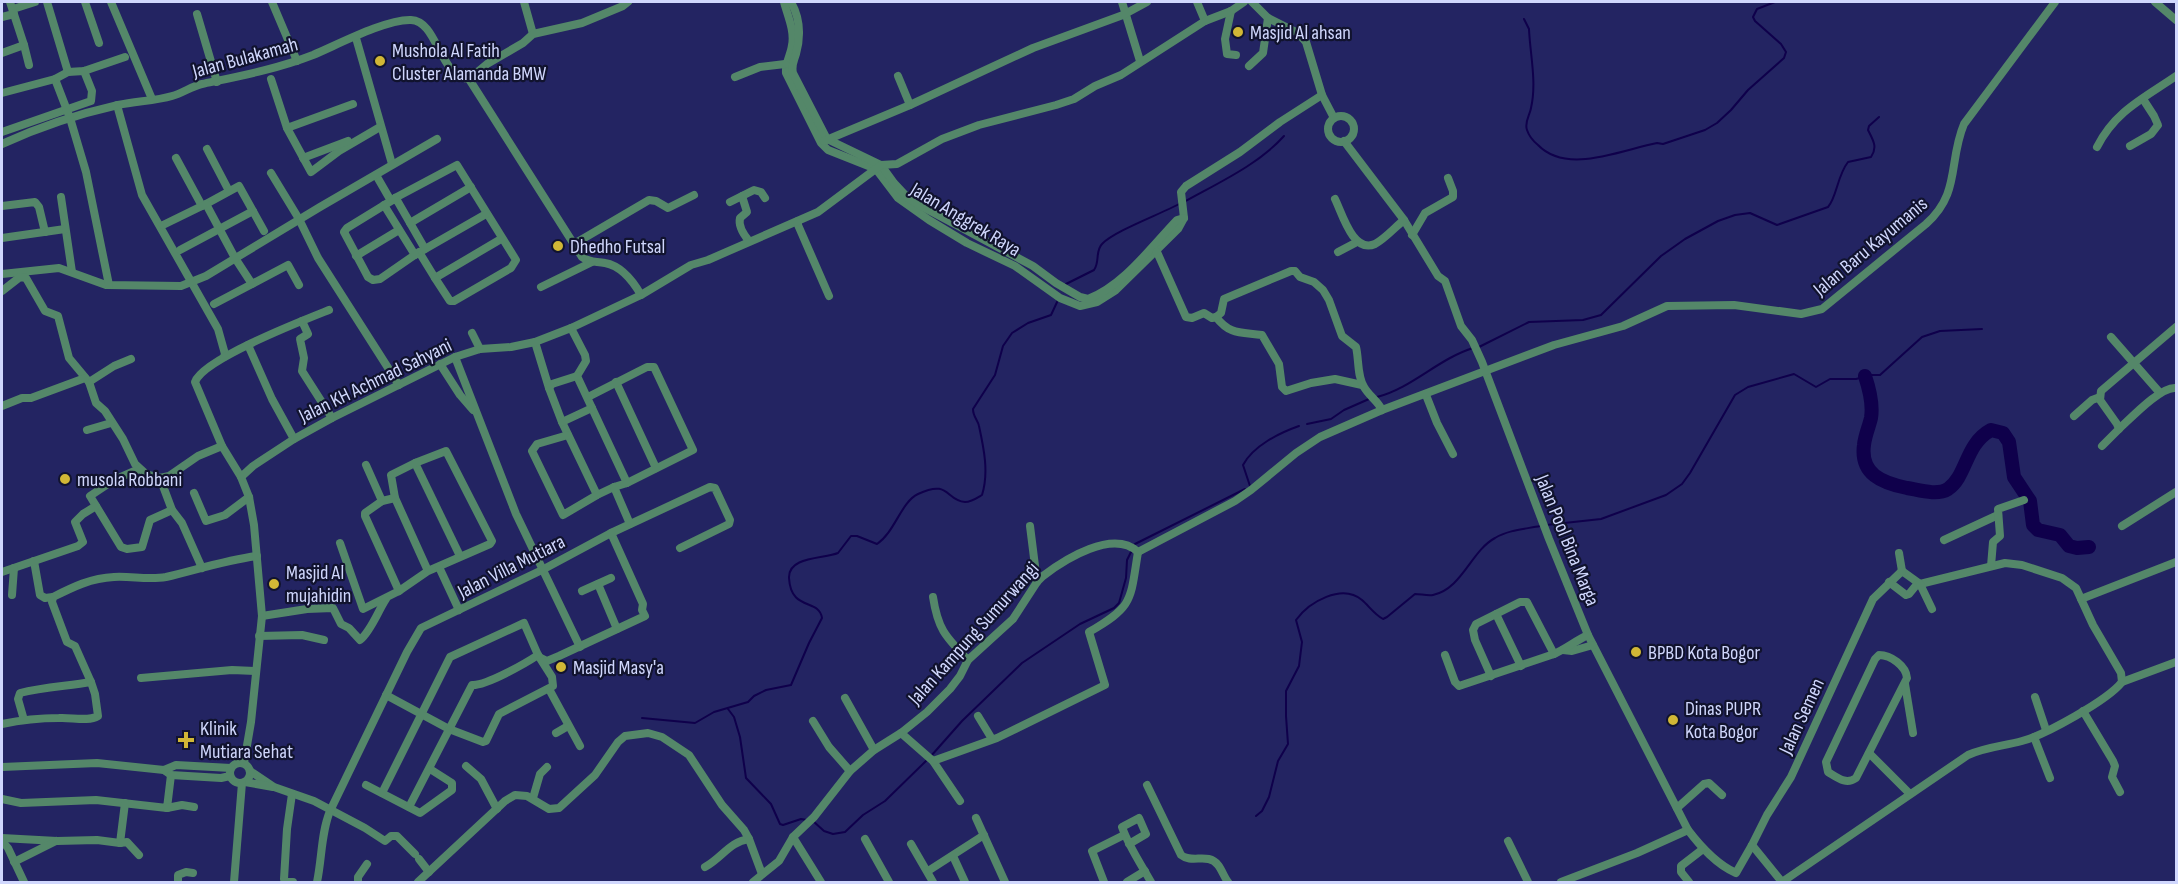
<svg xmlns="http://www.w3.org/2000/svg" width="2178" height="884" font-family="'Sofia Sans Condensed',sans-serif">
	<style>
		.lines { fill: none; stroke-linecap: round; stroke-linejoin: round }
		.stream { stroke: #0f004b; stroke-width: 2 }
		.river { stroke: #0f004b; stroke-width: 14 }
		.minor { stroke: #548769; stroke-width: 8 }
		.poi-dot { fill: #d1b736; stroke: #11132e; stroke-width: 2 }
		.labels { text-anchor: middle; stroke-width: 4.5; stroke-linejoin: round; paint-order: stroke }
		.poi-label { font-size: 20px; fill: #d0d7fd; stroke: #11132e; text-anchor: start }
		.street-label { font-size: 20px; fill: #d0d7fd; stroke: #11132e }
	</style>
	<rect width="100%" height="100%" fill="#232462"/>
	<g class="lines">
		<g class="stream">
			<path d="M1524,19L1529,29C1530,54 1537,82 1531,108C1530,115 1524,122 1527,130C1529,136 1533,141 1538,145C1567,175 1621,150 1657,143L1663,144L1705,130L1717,123L1731,110L1748,90L1784,58L1786,52L1781,44L1755,21L1753,17L1757,9L1775,2"/>
			<path d="M1184,202C1218,183 1258,165 1284,136"/>
			<path d="M1066,284L1094,270C1100,262 1095,251 1102,244C1114,231 1161,214 1179,204"/>
			<path d="M1479,347L1529,322L1583,320L1601,315L1661,256L1685,239L1718,221L1735,215L1750,213L1777,225L1828,207C1837,197 1837,176 1848,162L1871,157C1878,147 1873,140 1868,130L1869,126L1879,117"/>
			<path d="M1377,397C1412,388 1438,359 1473,348"/>
			<polyline points="1307,424 1331,419 1344,410 1369,399"/>
			<path d="M1250,486L1243,465C1253,446 1279,433 1299,426"/>
			<polyline points="1546,525 1601,519 1666,495 1682,484 1690,473 1735,395 1748,387 1794,374 1816,387 1830,379 1856,379 1871,375 1880,375 1922,337 1940,331 1982,329"/>
			<polyline points="728,709 734,717 740,737 746,778 771,804 780,824 783,825 801,819 807,820"/>
			<path d="M642,718L695,723L714,712L748,702L754,696L766,690L791,685L809,643L822,618C819,598 791,612 789,578C788,556 824,559 838,553L851,536H857L877,544C895,532 901,502 918,494C950,479 945,500 965,502C971,502 977,498 982,495C989,473 984,449 979,426C978,420 973,417 973,409L995,375L1003,346L1012,333L1028,323L1051,315L1058,300"/>
			<polyline points="931,756 962,721 1022,663 1080,624 1114,608 1119,603 1126,578 1127,560 1135,544 1245,489"/>
			<path d="M1256,816L1262,811L1269,797L1278,761L1288,744L1286,716V691L1299,666L1302,642L1296,620C1309,602 1342,583 1362,600C1369,606 1374,614 1383,619L1387,617L1415,594C1420,594 1428,596 1433,595C1462,589 1471,551 1495,538C1508,530 1525,529 1540,526"/>
			<polyline points="813,821 824,831 833,834 845,832 863,815 885,801 927,760"/>
		</g>
		<path class="river" d="M1865,376C1869,388 1873,406 1871,418C1869,427 1865,435 1864,445C1860,474 1882,483 1907,488C1919,490 1937,496 1948,489C1967,476 1965,444 1991,430L2003,433L2009,442L2014,477L2030,501L2033,525L2038,530L2060,535L2069,546L2077,548L2089,547"/>
		<g class="minor">
			<polyline points="47,2 68,72"/>
			<polyline points="85,2 99,43"/>
			<polyline points="111,2 152,99"/>
			<polyline points="272,2 297,61"/>
			<polyline points="524,2 533,34"/>
			<path d="M784,2C787,14 795,31 792,45C791,55 785,62 786,73L821,143L828,150L876,169L898,198L929,220L967,243L1015,266L1060,298L1080,306L1097,302L1116,290L1178,229L1184,218L1181,192L1186,186L1240,152L1280,122L1322,95"/>
			<path d="M791,2C800,18 801,36 796,54C794,61 791,65 793,73L827,139L881,165L894,183L908,198L921,206L1033,266L1056,283L1080,297L1088,299C1124,285 1151,247 1177,220L1184,218"/>
			<polyline points="1122,2 1140,61"/>
			<polyline points="1197,2 1205,21"/>
			<polyline points="1252,2 1268,18 1298,33 1306,42 1322,95 1334,118"/>
			<polyline points="2155,2 2176,20"/>
			<polyline points="13,9 35,2"/>
			<polyline points="1231,11 1225,39 1227,54 1236,55"/>
			<polyline points="197,14 217,82"/>
			<polyline points="2,17 14,14"/>
			<polyline points="356,38 392,164"/>
			<polyline points="24,45 29,65"/>
			<polyline points="2,53 24,45 10,2"/>
			<polyline points="1249,66 1263,53 1268,18"/>
			<polyline points="898,76 910,105"/>
			<polyline points="735,77 760,67 785,64"/>
			<polyline points="271,79 287,128 311,172 339,151 380,127"/>
			<path d="M469,79L582,257C590,263 596,261 605,263C622,266 633,281 641,295"/>
			<polyline points="469,79 487,64 523,43 533,34 582,23 623,6 628,2"/>
			<polyline points="2,93 55,79"/>
			<polyline points="117,105 142,195 218,329 225,354 224,357"/>
			<circle cx="1341" cy="129" r="13"/>
			<polyline points="287,128 353,104"/>
			<polyline points="2,132 91,101 92,91 84,71"/>
			<polyline points="824,141 910,105 1033,48 1123,15 1147,2"/>
			<path d="M1344,141L1404,220L1438,276L1445,281L1461,326L1472,340L1482,362L1549,539L1588,635L1688,830C1701,847 1716,864 1736,873L1752,845L1767,815L1791,777L1873,599L1902,571L1920,584L2005,563L2022,565L2062,578L2076,588L2093,625L2121,673L2122,682"/>
			<path d="M2,144C39,127 78,114 118,105C136,101 155,101 172,96C183,93 192,86 202,84C240,76 277,69 313,55C337,45 386,19 411,20C438,21 439,77 469,79"/>
			<polyline points="2130,146 2151,134 2158,125 2154,116 2143,99"/>
			<path d="M2097,147C2115,111 2144,98 2176,76"/>
			<polyline points="207,149 229,191"/>
			<polyline points="176,158 202,206"/>
			<polyline points="303,158 348,141"/>
			<polyline points="271,173 299,219 318,258 399,385"/>
			<polyline points="376,175 391,201 347,228 344,232 368,277 373,280 380,279 419,252 435,278 501,239"/>
			<polyline points="742,196 754,190 761,192 765,198"/>
			<polyline points="61,197 72,272"/>
			<polyline points="395,198 457,165 516,260 511,268 454,301 450,301 435,278"/>
			<path d="M1335,199C1342,213 1353,254 1375,244C1386,238 1395,227 1404,220"/>
			<polyline points="393,200 395,198 398,202 425,249 422,251"/>
			<path d="M730,202L742,196L747,212L740,218C738,226 744,235 749,241"/>
			<polyline points="206,204 239,186 264,231"/>
			<polyline points="384,205 415,255"/>
			<polyline points="2,206 35,202 39,207 45,232"/>
			<polyline points="798,221 798,225 829,296"/>
			<polyline points="410,223 471,187"/>
			<polyline points="163,225 206,204 235,258 252,284 288,265 299,285"/>
			<polyline points="1412,235 1425,213 1453,197 1453,191 1448,178"/>
			<polyline points="2,238 65,229"/>
			<polyline points="574,244 649,200 656,201 668,208 694,195"/>
			<polyline points="425,249 486,214"/>
			<polyline points="180,250 253,211"/>
			<path d="M1157,252L1186,317L1192,318L1204,313L1212,318L1216,317C1230,335 1240,332 1262,335L1279,364L1282,387L1286,391L1311,383L1335,379L1362,385"/>
			<polyline points="1338,252 1357,242"/>
			<polyline points="356,256 399,230"/>
			<polyline points="2,274 59,268 106,285 181,286 206,276 320,207 437,139"/>
			<polyline points="109,285 86,172 70,118 55,79 68,72 84,71 125,57"/>
			<polyline points="541,287 592,262"/>
			<polyline points="2,291 20,277 26,278 45,311 58,316 69,358 89,382 96,403 105,411 123,439 135,464 146,474 160,478 169,476 198,456 222,446 241,477"/>
			<polyline points="214,304 252,284"/>
			<path d="M1216,317L1221,313L1224,299L1291,271H1295L1300,277L1314,282L1323,290L1329,300L1342,336L1356,347C1359,359 1357,376 1364,387C1369,396 1378,401 1382,410"/>
			<polyline points="302,321 308,334 300,339 304,358 302,371 332,418"/>
			<polyline points="571,328 585,355 586,361 577,376 627,483"/>
			<polyline points="472,333 480,349"/>
			<polyline points="2111,337 2160,393"/>
			<polyline points="535,342 549,388"/>
			<polyline points="248,345 272,399 294,439"/>
			<polyline points="455,357 516,514 580,647"/>
			<polyline points="440,364 460,395 473,410"/>
			<polyline points="577,376 552,384 549,388 562,422 597,495"/>
			<polyline points="89,382 114,366 131,359"/>
			<polyline points="616,382 656,468"/>
			<polyline points="1426,395 1437,423 1453,454"/>
			<polyline points="2,406 22,398 31,398 85,378"/>
			<polyline points="2074,416 2092,400 2100,397"/>
			<polyline points="562,422 592,408"/>
			<path d="M2119,429C2131,418 2161,386 2176,388"/>
			<polyline points="87,430 111,423"/>
			<polyline points="568,435 537,444 532,451 563,515 597,495 614,487 627,483 693,450 654,367 647,367 588,397"/>
			<path d="M222,446L195,382C203,359 304,320 329,310"/>
			<polyline points="2102,446 2119,429 2117,424 2100,400 2101,391 2176,327"/>
			<polyline points="415,463 460,556"/>
			<polyline points="366,465 382,501"/>
			<polyline points="139,469 114,480 90,496 121,547 127,549 142,547 150,520 172,510"/>
			<polyline points="160,478 172,510 182,523 202,568"/>
			<polyline points="614,487 630,524"/>
			<polyline points="194,493 206,521 225,515 249,497"/>
			<polyline points="395,498 382,501 365,513 365,516 399,591"/>
			<polyline points="1030,526 1037,582"/>
			<polyline points="2122,526 2176,492"/>
			<polyline points="1944,540 1998,515"/>
			<polyline points="340,543 363,609 399,591 428,571 490,544 492,541 446,451 415,463 391,475 395,498 428,571"/>
			<path d="M1138,552L1235,501L1251,490L1296,453L1320,437L1382,410L1554,345L1623,326L1667,306L1734,305L1801,314L1822,309L1926,224C1961,193 1948,162 1964,124L2055,2"/>
			<polyline points="1899,553 1902,571"/>
			<polyline points="34,561 40,595 45,598 53,597"/>
			<polyline points="1991,566 1993,542 2000,536 1998,509 2024,500"/>
			<polyline points="439,567 459,610"/>
			<polyline points="2,572 78,546 83,542 75,522 83,514 96,506"/>
			<polyline points="1889,582 1906,595 1909,594 1918,583"/>
			<polyline points="598,584 617,629"/>
			<polyline points="1920,584 1932,609"/>
			<polyline points="582,591 611,578"/>
			<polyline points="12,595 14,568"/>
			<path d="M933,597C938,630 946,637 968,660"/>
			<polyline points="2081,599 2176,562"/>
			<polyline points="1496,614 1520,602 1527,602 1554,654"/>
			<path d="M262,616L307,609L333,608L341,624L349,628L360,640C371,631 378,611 386,599"/>
			<polyline points="259,636 302,635 324,640"/>
			<polyline points="1563,650 1572,651 1593,645"/>
			<path d="M1445,655L1455,682L1459,686L1554,654C1566,649 1575,641 1588,635"/>
			<path d="M1879,655C1891,655 1906,666 1907,678L1856,778C1846,785 1838,778 1828,772L1826,762L1875,659Z"/>
			<polyline points="541,658 547,661 559,656 645,616 642,610 643,604 611,533"/>
			<polyline points="1491,676 1475,640 1473,630 1476,624 1496,614 1521,666"/>
			<polyline points="141,678 232,670 255,671"/>
			<polyline points="1905,684 1913,733"/>
			<polyline points="549,689 580,746"/>
			<polyline points="2035,697 2046,730"/>
			<polyline points="845,698 874,750"/>
			<polyline points="2083,711 2113,761 2115,766 2112,777 2120,792"/>
			<polyline points="978,716 992,739"/>
			<path d="M24,720L18,699L20,693C43,687 68,686 91,682"/>
			<polyline points="813,721 829,747 850,771"/>
			<path d="M2,724C21,720 40,718 59,718C71,717 88,722 98,716L95,694L91,682L75,646L67,642L52,602L53,597C73,587 91,578 114,577C131,576 149,580 166,577C196,570 226,560 257,556"/>
			<polyline points="556,733 568,726"/>
			<polyline points="901,733 933,761 960,801"/>
			<polyline points="2034,737 2050,778"/>
			<polyline points="1869,753 1910,794"/>
			<path d="M933,761L997,738L1105,685L1089,632C1134,606 1130,601 1138,552"/>
			<circle cx="240" cy="773" r="10"/>
			<polyline points="244,763 251,722 262,616 254,525 249,497 241,477 253,466 294,439 332,418 455,357 480,349 511,347 535,342 571,328 641,295 691,265 708,260 818,212 881,165 897,164 942,139 979,125 1056,105 1074,99 1095,86 1121,75 1205,21 1231,11 1244,2"/>
			<polyline points="466,766 481,779 497,809"/>
			<polyline points="2,767 97,763 164,770 171,775 221,778 230,776"/>
			<polyline points="164,770 176,765 231,768"/>
			<polyline points="250,771 274,787 314,801 365,828 385,841 391,836 397,836 415,854"/>
			<polyline points="245,782 273,787"/>
			<polyline points="366,785 420,813 452,790 452,783 430,769"/>
			<path d="M1147,785L1181,855C1192,864 1208,852 1218,865C1222,870 1224,877 1228,882"/>
			<polyline points="382,793 450,657 524,623 538,655 552,677 553,686 499,714 486,741 483,742 449,729 386,695"/>
			<polyline points="292,794 287,829 284,879 286,882 293,882"/>
			<polyline points="533,798 540,774 547,767"/>
			<polyline points="2,799 21,803 96,800 167,808 171,775"/>
			<path d="M409,807L472,685C486,686 526,663 538,655"/>
			<polyline points="167,808 182,805 194,807"/>
			<polyline points="1677,808 1704,784 1709,783 1722,795"/>
			<polyline points="976,818 1005,882"/>
			<polyline points="793,837 821,882"/>
			<polyline points="2,838 57,841 97,840 120,843 125,803"/>
			<polyline points="865,839 889,882"/>
			<polyline points="2,841 8,848 24,882"/>
			<polyline points="1508,841 1528,882"/>
			<polyline points="120,843 127,842 139,855"/>
			<polyline points="911,844 933,882"/>
			<path d="M1129,844L1146,834L1139,818L1122,827C1129,847 1141,864 1151,882"/>
			<polyline points="1752,845 1782,882"/>
			<polyline points="953,856 965,882"/>
			<polyline points="419,859 429,872"/>
			<polyline points="14,862 56,841"/>
			<path d="M705,867C723,857 729,842 749,839"/>
			<polyline points="928,871 984,835"/>
			<polyline points="178,882 178,875 186,872 193,873"/>
			<polyline points="234,882 242,783"/>
			<path d="M317,882C322,859 321,833 330,811L407,652L421,628L542,570L611,533L710,487L715,488L730,520L729,524L680,548"/>
			<polyline points="358,882 358,877 367,864"/>
			<polyline points="418,882 505,801 515,795 527,796 549,809 559,808 595,775 618,742 625,736 648,733 662,737 689,755 722,805 744,830 749,839 762,874"/>
			<path d="M753,882L779,861L793,837L814,817L850,771L874,750L901,733L927,712L950,689L960,676L968,660L1013,619L1037,582L1043,576C1065,559 1113,529 1138,552"/>
			<polyline points="1104,882 1092,851 1124,835"/>
			<polyline points="1127,882 1145,871"/>
			<polyline points="1561,882 1637,853 1688,830"/>
			<polyline points="1689,882 1681,872 1681,866 1703,849"/>
			<path d="M1782,882L1968,755C1986,747 2004,746 2022,741C2045,735 2108,700 2122,682L2176,662"/>
		</g>
	</g>
	<g class="poi-dot">
		<circle cx="1238" cy="32" r="6"/>
		<circle cx="380" cy="61" r="6"/>
		<circle cx="558" cy="246" r="6"/>
		<circle cx="65" cy="479" r="6"/>
		<circle cx="274" cy="584" r="6"/>
		<circle cx="1636" cy="652" r="6"/>
		<circle cx="561" cy="667" r="6"/>
		<circle cx="1673" cy="720" r="6"/>
		<path d="M183 731h6v6h6v6h-6v6h-6v-6h-6v-6h6z"/>
	</g>
	<g class="labels">
		<g class="poi-label">
			<text x="1250" y="39">Masjid Al ahsan</text>
			<text x="392" y="57">Mushola Al Fatih<tspan x="392" dy="23">Cluster Alamanda BMW</tspan></text>
			<text x="570" y="253">Dhedho Futsal</text>
			<text x="77" y="486">musola Robbani</text>
			<text x="286" y="579">Masjid Al<tspan x="286" dy="23">mujahidin</tspan></text>
			<text x="1648" y="659">BPBD Kota Bogor</text>
			<text x="573" y="674">Masjid Masy'a</text>
			<text x="1685" y="715">Dinas PUPR<tspan x="1685" dy="23">Kota Bogor</tspan></text>
			<text x="200" y="735">Klinik<tspan x="200" dy="23">Mutiara Sehat</tspan></text>
		</g>
		<g class="street-label">
			<text transform="translate(245 57) rotate(-15)" y="7">Jalan Bulakamah</text>
			<text transform="translate(966 219) rotate(31)" y="7">Jalan Anggrek Raya</text>
			<text transform="translate(1870 246) rotate(-40)" y="7">Jalan Baru Kayumanis</text>
			<text transform="translate(375 380) rotate(-26)" y="7">Jalan KH Achmad Sahyani</text>
			<text transform="translate(1568 540) rotate(68)" y="7">Jalan Pool Bina Marga</text>
			<text transform="translate(511 566) rotate(-27)" y="7">Jalan Villa Mutiara</text>
			<text transform="translate(973 633) rotate(-48)" y="7">Jalan Kampung Sumurwangi</text>
			<text transform="translate(1801 716) rotate(-65)" y="7">Jalan Semen</text>
		</g>
	</g>
	<rect width="2178" height="884" fill="none" stroke="#d0d7fd" stroke-width="6"/>
</svg>
